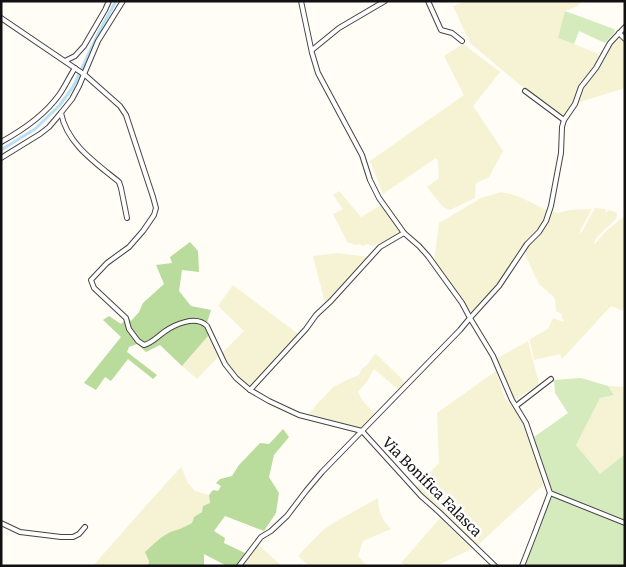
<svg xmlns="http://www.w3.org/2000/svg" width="626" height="567" font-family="Merriweather,serif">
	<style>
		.farmland { fill: #f6f3d4 }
		.green { fill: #d5ebbd }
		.forest { fill: #b9dc9c }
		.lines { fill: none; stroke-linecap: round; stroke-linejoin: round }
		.canal { stroke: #b9e0f7; stroke-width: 3 }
		.minor-casing { stroke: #444; stroke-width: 6 }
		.minor { stroke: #fff; stroke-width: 4 }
		.labels { text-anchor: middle; stroke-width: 5; stroke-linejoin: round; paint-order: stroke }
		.street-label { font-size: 14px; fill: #111; stroke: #fff }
	</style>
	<rect width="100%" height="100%" fill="#fffdf5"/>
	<g class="farmland">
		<polygon points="467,1 581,1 578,6 565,11 559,38 599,54 594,68 579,84 573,103 569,110 564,115 526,90 470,43 453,6"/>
		<polygon points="618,37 625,42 625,88 577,103 583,87 598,70 609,47 615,39"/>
		<polygon points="463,44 500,72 473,106 503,151 489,177 476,183 475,198 450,210 443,207 427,187 439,178 438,161 436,158 383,194 370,161 464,95 444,56"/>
		<polygon points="339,191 361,217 381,205 400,232 400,234 372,246 367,244 363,246 360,244 355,245 351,243 348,243 333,214 343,209 333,195"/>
		<polygon points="501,192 514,195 522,198 548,211 543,223 538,230 526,240 497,285 482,302 471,312 434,262 439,223 481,198"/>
		<polygon points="595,208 606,209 605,213 609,210 617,213 617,215 616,219 598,236 594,242 595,244 606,231 625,216 625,306 623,311 611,306 562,359 560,354 534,360 530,341 530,339 548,329 553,318 563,322 564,320 562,318 562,314 556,311 555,299 553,296 539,284 525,255 526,248 541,232 547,223 551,211 557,213 570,210 592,209 579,233 582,232"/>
		<polygon points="338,253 368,257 345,283 325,303 313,256"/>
		<polygon points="233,285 298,334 251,387 238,378 229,366 222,353 244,331 218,306"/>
		<polygon points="208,336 218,357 197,379 182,366"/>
		<polygon points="528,341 539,384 515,400 496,359"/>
		<polygon points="375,354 377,355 405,382 399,390 374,369 368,380 358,392 362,400 375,414 362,428 309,414 317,404 325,396 333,387 349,379 359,375 362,369 368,364"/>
		<polygon points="496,371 505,398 519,416 525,427 535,453 543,485 477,546 415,488 439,463 437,413"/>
		<polygon points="608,386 625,387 625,454 600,474 576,445 600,397 614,395"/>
		<polygon points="181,467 188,483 195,491 209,495 210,503 202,512 194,517 192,523 178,531 172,532 149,561 148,566 93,566 143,509"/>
		<polygon points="378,498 379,510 384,521 391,529 363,541 358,556 367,566 309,566 298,556 323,530 335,522"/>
		<polygon points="440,518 472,549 436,566 407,566 401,563"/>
		<polygon points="257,544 282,566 241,566"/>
	</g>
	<g class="green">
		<polygon points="565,11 614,29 615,32 605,43 579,31 574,44 558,38"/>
		<polygon points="581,378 608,386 614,395 600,398 576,445 600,474 625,454 625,521 551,492 534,437 568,413 555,393 554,380"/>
		<polygon points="550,496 554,496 625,525 625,566 523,566"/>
	</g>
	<g class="forest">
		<polygon points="190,242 198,251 199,272 182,270 179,291 191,306 211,310 207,323 204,325 208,336 182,366 160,345 146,352 137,344 129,347 127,352 157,375 153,379 128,359 111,381 105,377 96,390 84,383 121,337 103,320 109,316 121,324 128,317 131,321 139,312 143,303 164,284 156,265 172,263 170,257"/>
		<path d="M283,429L289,437L274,455L269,477L279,493L276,513L264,531L225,516L214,531L225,538L224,543L245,553L236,566H227L204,554V566H148L149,561L145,552C153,545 162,535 173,531C181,529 184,527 192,523L194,517L202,512L203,506L210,503L209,495L213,490L218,491L221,486L216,483L220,479L232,476L239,465L260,443L269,444Z"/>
	</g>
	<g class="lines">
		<polyline class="canal" points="1,150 35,129 59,106 73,87 99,32 116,1"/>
		<g class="minor-casing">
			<g id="minor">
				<polyline points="428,1 441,30 452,33 462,41"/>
				<path d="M1,18L85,75L120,106L126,115L153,197L156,208L154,215L143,231L129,247L107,263L91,280L94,288L126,318L129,329L138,341L144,345C152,343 157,337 164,332C175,324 196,315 207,326L225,364L236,378L250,390L269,401L299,415L362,431L421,496L439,512L495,566"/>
				<polyline points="625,27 610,43 596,68 581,87 575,104 564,120 562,127 561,153 551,206 546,221 539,232 527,244 499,286 470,318 493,356 512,400 526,423 550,493 625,523"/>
				<polyline points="619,33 625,39"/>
				<polyline points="312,50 339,28 385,1"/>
				<polyline points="65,61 75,56 84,46 105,10 109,1"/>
				<polyline points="525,91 564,120"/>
				<path d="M61,113C67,144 96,163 119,182L121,188L127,218"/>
				<path d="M1,142C23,130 44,116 59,95C65,87 69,77 75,68"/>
				<polyline points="1,158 40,134 49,127 60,114 72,99 79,86 98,41 123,1"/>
				<polyline points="250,390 306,329 316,315 331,301 380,247 404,233"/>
				<polyline points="516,406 551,379"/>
				<polyline points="1,523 20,532 61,537 73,537 79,534 85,527"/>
				<polyline points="239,566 261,537 271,531 287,516 306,491 322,472 460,330 470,318 462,303 428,256 419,246 404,233 379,198 370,180 362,155 318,73 312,53 301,1"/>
				<polyline points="522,566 536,530 550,493"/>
			</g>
		</g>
		<use href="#minor" class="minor"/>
	</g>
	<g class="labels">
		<g class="street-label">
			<text transform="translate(432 487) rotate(45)" y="5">Via Bonifica Falasca</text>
		</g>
	</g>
	<rect width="626" height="567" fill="none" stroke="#111111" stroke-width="5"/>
</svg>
